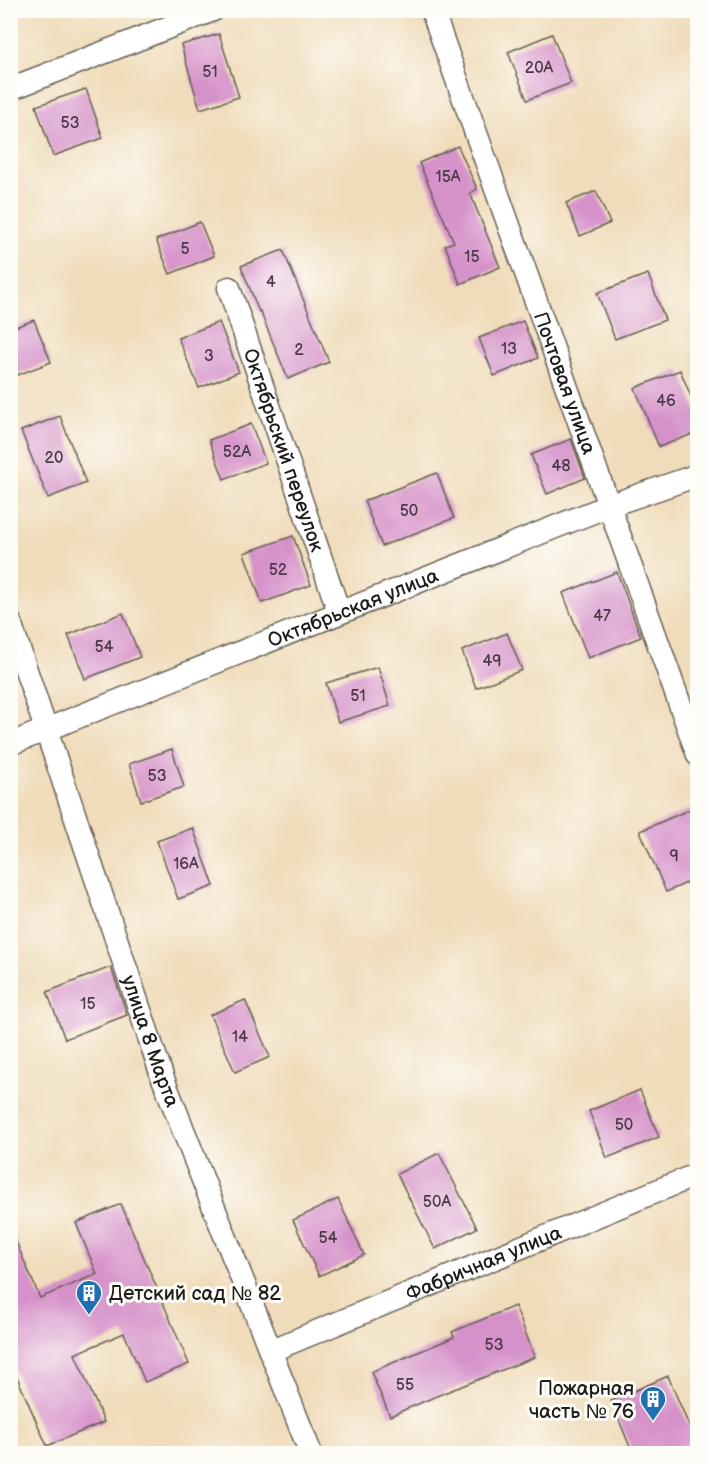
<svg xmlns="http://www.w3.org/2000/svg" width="708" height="1464" font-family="'Balsamiq Sans',sans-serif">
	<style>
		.building { fill: #d591c9 }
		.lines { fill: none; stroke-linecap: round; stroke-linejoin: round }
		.street-casing { stroke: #665f53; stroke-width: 25 }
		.street { stroke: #fff; stroke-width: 22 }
		.labels { text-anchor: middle; stroke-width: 6; stroke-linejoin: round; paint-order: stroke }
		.number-label { font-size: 16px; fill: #4a3947 }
		.street-label { font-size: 20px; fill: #1c1c1c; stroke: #fdfcf7 }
		.poi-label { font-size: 20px; fill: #1c1c1c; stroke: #fdfcf7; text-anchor: start }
	</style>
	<rect width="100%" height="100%" fill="#fdfcf7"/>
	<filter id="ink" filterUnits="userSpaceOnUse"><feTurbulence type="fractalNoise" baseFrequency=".0167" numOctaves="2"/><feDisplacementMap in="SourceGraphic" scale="12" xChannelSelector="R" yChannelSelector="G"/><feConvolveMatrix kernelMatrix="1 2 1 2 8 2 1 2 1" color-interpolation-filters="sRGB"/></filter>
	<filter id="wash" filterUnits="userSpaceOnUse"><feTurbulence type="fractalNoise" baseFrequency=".008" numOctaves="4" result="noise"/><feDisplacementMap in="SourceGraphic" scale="24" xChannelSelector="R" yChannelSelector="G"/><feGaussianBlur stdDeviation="1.35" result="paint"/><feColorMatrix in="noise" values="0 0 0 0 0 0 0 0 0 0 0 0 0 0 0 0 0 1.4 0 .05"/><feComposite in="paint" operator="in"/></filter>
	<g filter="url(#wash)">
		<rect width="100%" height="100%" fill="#f0dcba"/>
		<g id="blocks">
			<g class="building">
				<polygon points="219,34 239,97 200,109 181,45"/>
				<polygon points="552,34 571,83 527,100 508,52"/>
				<polygon points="86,89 103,138 53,156 36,106"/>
				<polygon points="458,146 477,189 470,193 500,267 460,284 445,245 454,242 419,163"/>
				<polygon points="596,191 610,223 580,236 566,203"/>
				<polygon points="200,222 214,256 170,274 156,240"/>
				<polygon points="283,250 329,362 288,379 260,311 259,312 241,266"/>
				<polygon points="648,274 665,320 615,339 597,293"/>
				<polygon points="34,320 51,362 10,378 10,329"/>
				<polygon points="523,321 538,358 494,376 479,338"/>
				<polygon points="219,322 239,372 199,388 178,338"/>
				<polygon points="680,370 698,413 698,432 659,447 635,388"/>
				<polygon points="60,416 86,483 48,498 21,431"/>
				<polygon points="251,424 266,463 224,479 209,440"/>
				<polygon points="571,439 585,478 547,494 531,455"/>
				<polygon points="437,473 454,518 382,546 364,501"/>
				<polygon points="293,536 311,585 262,603 244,553"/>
				<polygon points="617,572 641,637 588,658 563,593"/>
				<polygon points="123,613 140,657 85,679 68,635"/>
				<polygon points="507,633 522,670 476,688 462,651"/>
				<polygon points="378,667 390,706 338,722 326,683"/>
				<polygon points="172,749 184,787 141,801 129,764"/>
				<polygon points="698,806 698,878 666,892 640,831"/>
				<polygon points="193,828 214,886 178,899 157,841"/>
				<polygon points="111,967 127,1015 65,1039 47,992"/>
				<polygon points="245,1000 270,1057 235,1072 210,1015"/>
				<polygon points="640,1090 659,1137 607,1158 589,1111"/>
				<polygon points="439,1153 477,1228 435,1249 397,1174"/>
				<polygon points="338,1199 364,1255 319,1276 293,1220"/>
				<polygon points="121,1204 189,1364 145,1382 124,1333 75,1354 104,1422 47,1446 10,1361 10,1228 40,1298 97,1274 76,1223"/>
				<polygon points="515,1306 535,1357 439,1395 390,1416 371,1372 454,1337 452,1332"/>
				<polygon points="668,1376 698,1447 698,1454 633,1454 611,1401"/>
			</g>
		</g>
	</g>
	<g filter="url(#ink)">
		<use href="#blocks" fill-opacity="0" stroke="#665f53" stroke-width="1.5"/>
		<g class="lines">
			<g class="street-casing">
				<g id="street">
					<path id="s1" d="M432,10L698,755"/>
					<polyline points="10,89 213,10"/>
					<path id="s2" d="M229,288L339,612"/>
					<path id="s3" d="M10,622L162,1076L311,1454"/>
					<path id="s4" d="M10,744L608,506L698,475"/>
					<path id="s5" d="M270,1351L698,1174"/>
				</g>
			</g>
			<use href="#street" class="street"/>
		</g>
	</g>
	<defs>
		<g id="building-pin" transform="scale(1.35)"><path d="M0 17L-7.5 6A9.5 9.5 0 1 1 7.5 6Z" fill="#1f6fb2" stroke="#fdfcf7"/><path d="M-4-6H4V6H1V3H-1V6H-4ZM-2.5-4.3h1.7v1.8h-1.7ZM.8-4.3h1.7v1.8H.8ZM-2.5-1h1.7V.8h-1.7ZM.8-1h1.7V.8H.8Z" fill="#fff"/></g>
	</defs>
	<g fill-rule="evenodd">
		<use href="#building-pin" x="89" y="1293"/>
		<use href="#building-pin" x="653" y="1399"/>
	</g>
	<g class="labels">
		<g class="number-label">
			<text x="539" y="73">20А</text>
			<text x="210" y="77">51</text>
			<text x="70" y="128">53</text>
			<text x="448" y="182">15А</text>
			<text x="185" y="254">5</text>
			<text x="472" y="262">15</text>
			<text x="271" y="287">4</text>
			<text x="509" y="354">13</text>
			<text x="299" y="355">2</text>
			<text x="209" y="361">3</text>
			<text x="666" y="406">46</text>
			<text x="237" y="457">52А</text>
			<text x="54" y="463">20</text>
			<text x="561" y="471">48</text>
			<text x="409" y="516">50</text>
			<text x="278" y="575">52</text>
			<text x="602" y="621">47</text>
			<text x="104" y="652">54</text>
			<text x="492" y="666">49</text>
			<text x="358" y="701">51</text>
			<text x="157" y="781">53</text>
			<text x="674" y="861">9</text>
			<text x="186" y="869">16А</text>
			<text x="88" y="1009">15</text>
			<text x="240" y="1042">14</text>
			<text x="624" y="1130">50</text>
			<text x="437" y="1207">50А</text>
			<text x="328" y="1243">54</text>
			<text x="494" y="1350">53</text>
			<text x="405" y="1390">55</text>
		</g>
		<g class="street-label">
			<text dy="7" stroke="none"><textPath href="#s1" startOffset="396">Почтовая улица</textPath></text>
			<text dy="7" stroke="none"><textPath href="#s2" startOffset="171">Октябрьский переулок</textPath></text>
			<text dy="7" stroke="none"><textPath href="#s4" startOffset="369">Октябрьская улица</textPath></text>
			<text dy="7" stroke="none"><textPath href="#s3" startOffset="442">улица 8 Марта</textPath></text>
			<text dy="7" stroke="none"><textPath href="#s5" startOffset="231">Фабричная улица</textPath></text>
		</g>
		<g class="poi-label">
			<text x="109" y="1300">Детский сад № 82</text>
			<text x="634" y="1395" text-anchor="end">Пожарная<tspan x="634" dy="23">часть № 76</tspan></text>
		</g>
	</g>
	<rect width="708" height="1464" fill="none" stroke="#fdfcf7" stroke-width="36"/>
</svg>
